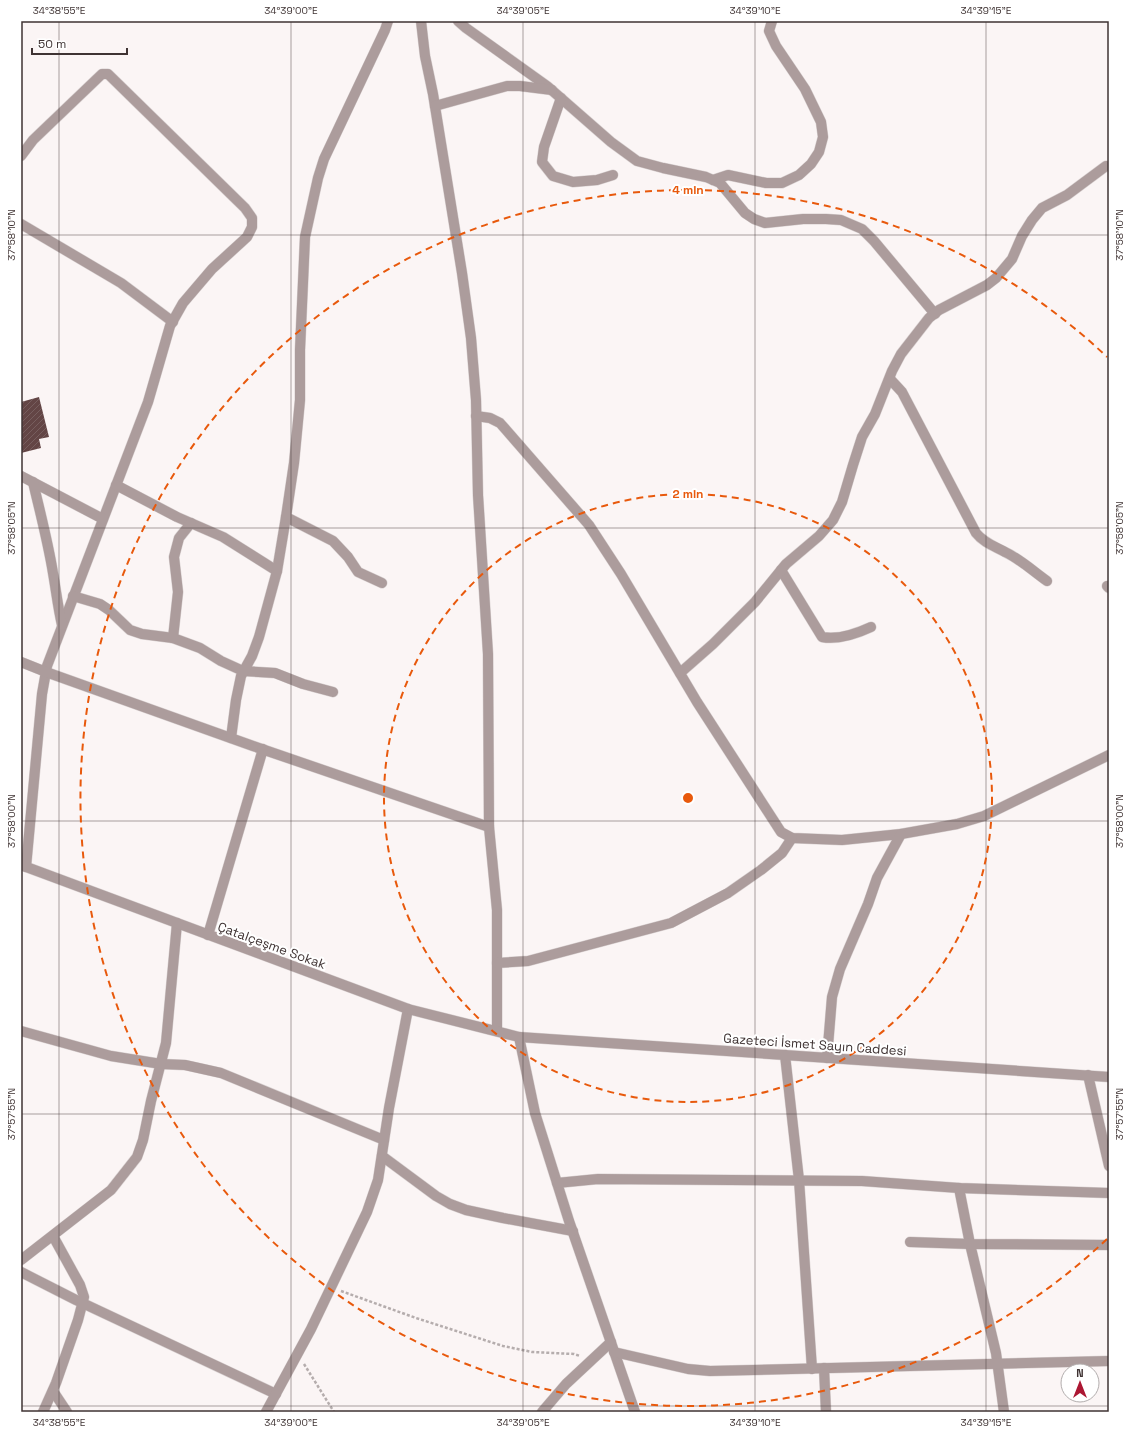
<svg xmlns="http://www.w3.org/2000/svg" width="1130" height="1433" font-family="'Space Grotesk',sans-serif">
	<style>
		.building { fill: url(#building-hatch) }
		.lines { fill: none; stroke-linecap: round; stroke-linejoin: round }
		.minor-casing { stroke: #d9d2d2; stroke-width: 11 }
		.tertiary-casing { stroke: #d9d2d2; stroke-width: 11 }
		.path { stroke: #b5adad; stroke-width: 2.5; stroke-dasharray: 3 2; stroke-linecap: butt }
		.minor { stroke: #ac9c9c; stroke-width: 10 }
		.tertiary { stroke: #ac9c9c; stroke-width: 10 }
		.ticks { fill: none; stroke: #3f3333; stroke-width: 1; stroke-opacity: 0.45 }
		.ring { fill: none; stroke: #e8590c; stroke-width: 2; stroke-dasharray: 7 5 }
		.labels { text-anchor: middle; stroke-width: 4; stroke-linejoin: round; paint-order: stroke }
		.street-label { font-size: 13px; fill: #3f3333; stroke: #fff }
		.centre { fill: #e8590c; stroke: #fff; stroke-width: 2 }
		.ring-label { font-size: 12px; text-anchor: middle; font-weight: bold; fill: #e8590c; stroke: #fff; stroke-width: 4; stroke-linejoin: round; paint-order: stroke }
		.neatline { fill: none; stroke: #3f3333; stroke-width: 1.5 }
		.ticks-label { font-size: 10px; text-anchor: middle; fill: #3f3333 }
	</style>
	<defs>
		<pattern id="building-hatch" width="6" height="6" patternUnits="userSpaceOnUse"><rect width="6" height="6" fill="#634545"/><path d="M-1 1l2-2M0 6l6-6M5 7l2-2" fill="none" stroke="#775e5e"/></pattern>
	</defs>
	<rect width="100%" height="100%" fill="#fbf5f5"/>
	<polygon class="building" points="39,397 49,437 39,439 41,448 21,453 21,402"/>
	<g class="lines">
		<g class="minor-casing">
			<g id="minor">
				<polyline points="421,21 425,56 433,94 462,273 471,338 476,400 478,495 488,654 489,827 497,910 497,1031"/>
				<polyline points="458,21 466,28 547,86 611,142 637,161 663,168 706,177 720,183 745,213 754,219 765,223 803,219 826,219 841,220 862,229 874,241 935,314"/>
				<polyline points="561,98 544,147 542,162 553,176 573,182 597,180 613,175"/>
				<polyline points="435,106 507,86 520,86 552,90"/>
				<polyline points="21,156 33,140 102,74 108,74 245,208 252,218 252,227 247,237 212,269 183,303 170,326 148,402 47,666 42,694 26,867"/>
				<polyline points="713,180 728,175 766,183 782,183 799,175 811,164 819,152 823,137 821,122 805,89 776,46 769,31 772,21"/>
				<polyline points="21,224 121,283 173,322"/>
				<path d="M890,379L902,392L976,533C984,543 994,546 1005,552C1020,559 1033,571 1047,581"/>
				<polyline points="476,416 490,418 500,423 589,525 621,574 697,702 781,832 792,838 842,840 901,834 957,824 984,816 1109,755"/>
				<polyline points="21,476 103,519"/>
				<path d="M33,482C40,512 48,542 53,573C56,590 58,608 62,625"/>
				<polyline points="116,485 177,517 223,537 277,571"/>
				<polyline points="286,517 333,541 348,557 358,572 382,583"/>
				<path d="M781,570L822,637C838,640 856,634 871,627"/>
				<polyline points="1107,586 1109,588"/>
				<polyline points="73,596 100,604 109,610 130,630 142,634 173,638 200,648 221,661 243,671 275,673 303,684 333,692"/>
				<polyline points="173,638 178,592 174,557 179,538 191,523"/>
				<polyline points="21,662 46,672 253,746 489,827"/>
				<polyline points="680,673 713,644 755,602 786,564 819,536 833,520 842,502 853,465 862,437 875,414 892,371 901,354 929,318 939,310 987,285 996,278 1012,259 1022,236 1032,220 1042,208 1067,195 1106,166"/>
				<polyline points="231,738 236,700 241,676 252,656 259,637 277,571 286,517 294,463 300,400 300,350 305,237 318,178 324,159 385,30 388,21"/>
				<polyline points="208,935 263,749"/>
				<polyline points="497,963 528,961 671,923 728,893 761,870 782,853 792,838"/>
				<polyline points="21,1031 111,1056 161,1064 185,1065 221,1073 384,1140"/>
				<polyline points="519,1037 535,1113 569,1221 635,1412"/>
				<polyline points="785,1055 799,1180 812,1369"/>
				<polyline points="827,1058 832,997 840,969 868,904 877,878 901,834"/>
				<polyline points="1088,1075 1109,1166"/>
				<polyline points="382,1156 436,1196 450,1204 466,1210 503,1218 573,1231"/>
				<polyline points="557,1183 598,1179 862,1181 959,1188 1109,1193"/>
				<polyline points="959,1188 970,1244 996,1353 1004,1412"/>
				<polyline points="910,1242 970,1244 1109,1245"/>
				<polyline points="21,1260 111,1190 137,1157 143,1140 151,1101 166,1043 177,923"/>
				<polyline points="21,1272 76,1300 276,1394"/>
				<polyline points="614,1352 688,1369 710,1371 1109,1361"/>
				<polyline points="824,1368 826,1412"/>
				<polyline points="53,1391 67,1412"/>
				<polyline points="43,1412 56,1383 78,1320 84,1297 80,1285 53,1236"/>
				<polyline points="266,1412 311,1329 367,1212 378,1180 389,1108 408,1009"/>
				<polyline points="542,1412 566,1384 611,1342"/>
			</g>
		</g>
		<g class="tertiary-casing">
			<polyline id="tertiary" points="21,865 408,1009 519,1037 1109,1077"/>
		</g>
		<g class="path">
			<polyline points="341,1291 416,1318 503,1346 532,1352 574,1354 580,1356"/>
			<polyline points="304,1364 334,1412"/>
		</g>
		<use href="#minor" class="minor"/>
		<use href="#tertiary" class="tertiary"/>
	</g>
	<path class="ticks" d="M59,21V1412M291,21V1412M523,21V1412M755,21V1412M986,21V1412M21,235H1109M21,528H1109M21,821H1109M21,1114H1109M21,1406H1109"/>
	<g class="ring">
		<circle cx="688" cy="798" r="304"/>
		<path d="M1107 1239A608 608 0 1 1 1107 357"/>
	</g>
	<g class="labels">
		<g class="street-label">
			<text transform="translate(272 945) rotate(20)" y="5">Çatalçeşme Sokak</text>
			<text transform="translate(815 1044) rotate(4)" y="5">Gazeteci İsmet Sayın Caddesi</text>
		</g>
	</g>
	<circle cx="688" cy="798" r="6" class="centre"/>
	<g class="ring-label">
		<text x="688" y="194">4 min</text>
		<text x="688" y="498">2 min</text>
	</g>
	<rect width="1130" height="1433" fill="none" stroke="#ffffff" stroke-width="44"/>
	<g transform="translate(1080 1383)"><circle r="19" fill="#ffffff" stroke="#b2adad"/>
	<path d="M0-3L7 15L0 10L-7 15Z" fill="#ac1733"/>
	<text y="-6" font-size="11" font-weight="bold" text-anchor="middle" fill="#3f3333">N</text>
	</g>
	<path d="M32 48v6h95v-6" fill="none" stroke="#3f3333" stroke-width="2"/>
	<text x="38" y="48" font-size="12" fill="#3f3333" stroke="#ffffff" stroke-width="3" paint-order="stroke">50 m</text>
	<rect x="22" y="22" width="1086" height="1389" class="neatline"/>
	<g class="ticks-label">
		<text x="59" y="14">34°38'55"E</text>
		<text x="291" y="14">34°39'00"E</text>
		<text x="523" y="14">34°39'05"E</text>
		<text x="755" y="14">34°39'10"E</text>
		<text x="986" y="14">34°39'15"E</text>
		<text transform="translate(11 235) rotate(-90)" y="4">37°58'10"N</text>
		<text transform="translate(1119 235) rotate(-90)" y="4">37°58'10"N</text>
		<text transform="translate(11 528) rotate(-90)" y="4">37°58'05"N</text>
		<text transform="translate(1119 528) rotate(-90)" y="4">37°58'05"N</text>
		<text transform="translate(11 821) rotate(-90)" y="4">37°58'00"N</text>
		<text transform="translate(1119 821) rotate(-90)" y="4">37°58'00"N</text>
		<text transform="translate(11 1114) rotate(-90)" y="4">37°57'55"N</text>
		<text transform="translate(1119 1114) rotate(-90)" y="4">37°57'55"N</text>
		<text x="59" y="1426">34°38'55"E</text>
		<text x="291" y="1426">34°39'00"E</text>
		<text x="523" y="1426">34°39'05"E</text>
		<text x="755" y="1426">34°39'10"E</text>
		<text x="986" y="1426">34°39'15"E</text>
	</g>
</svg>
